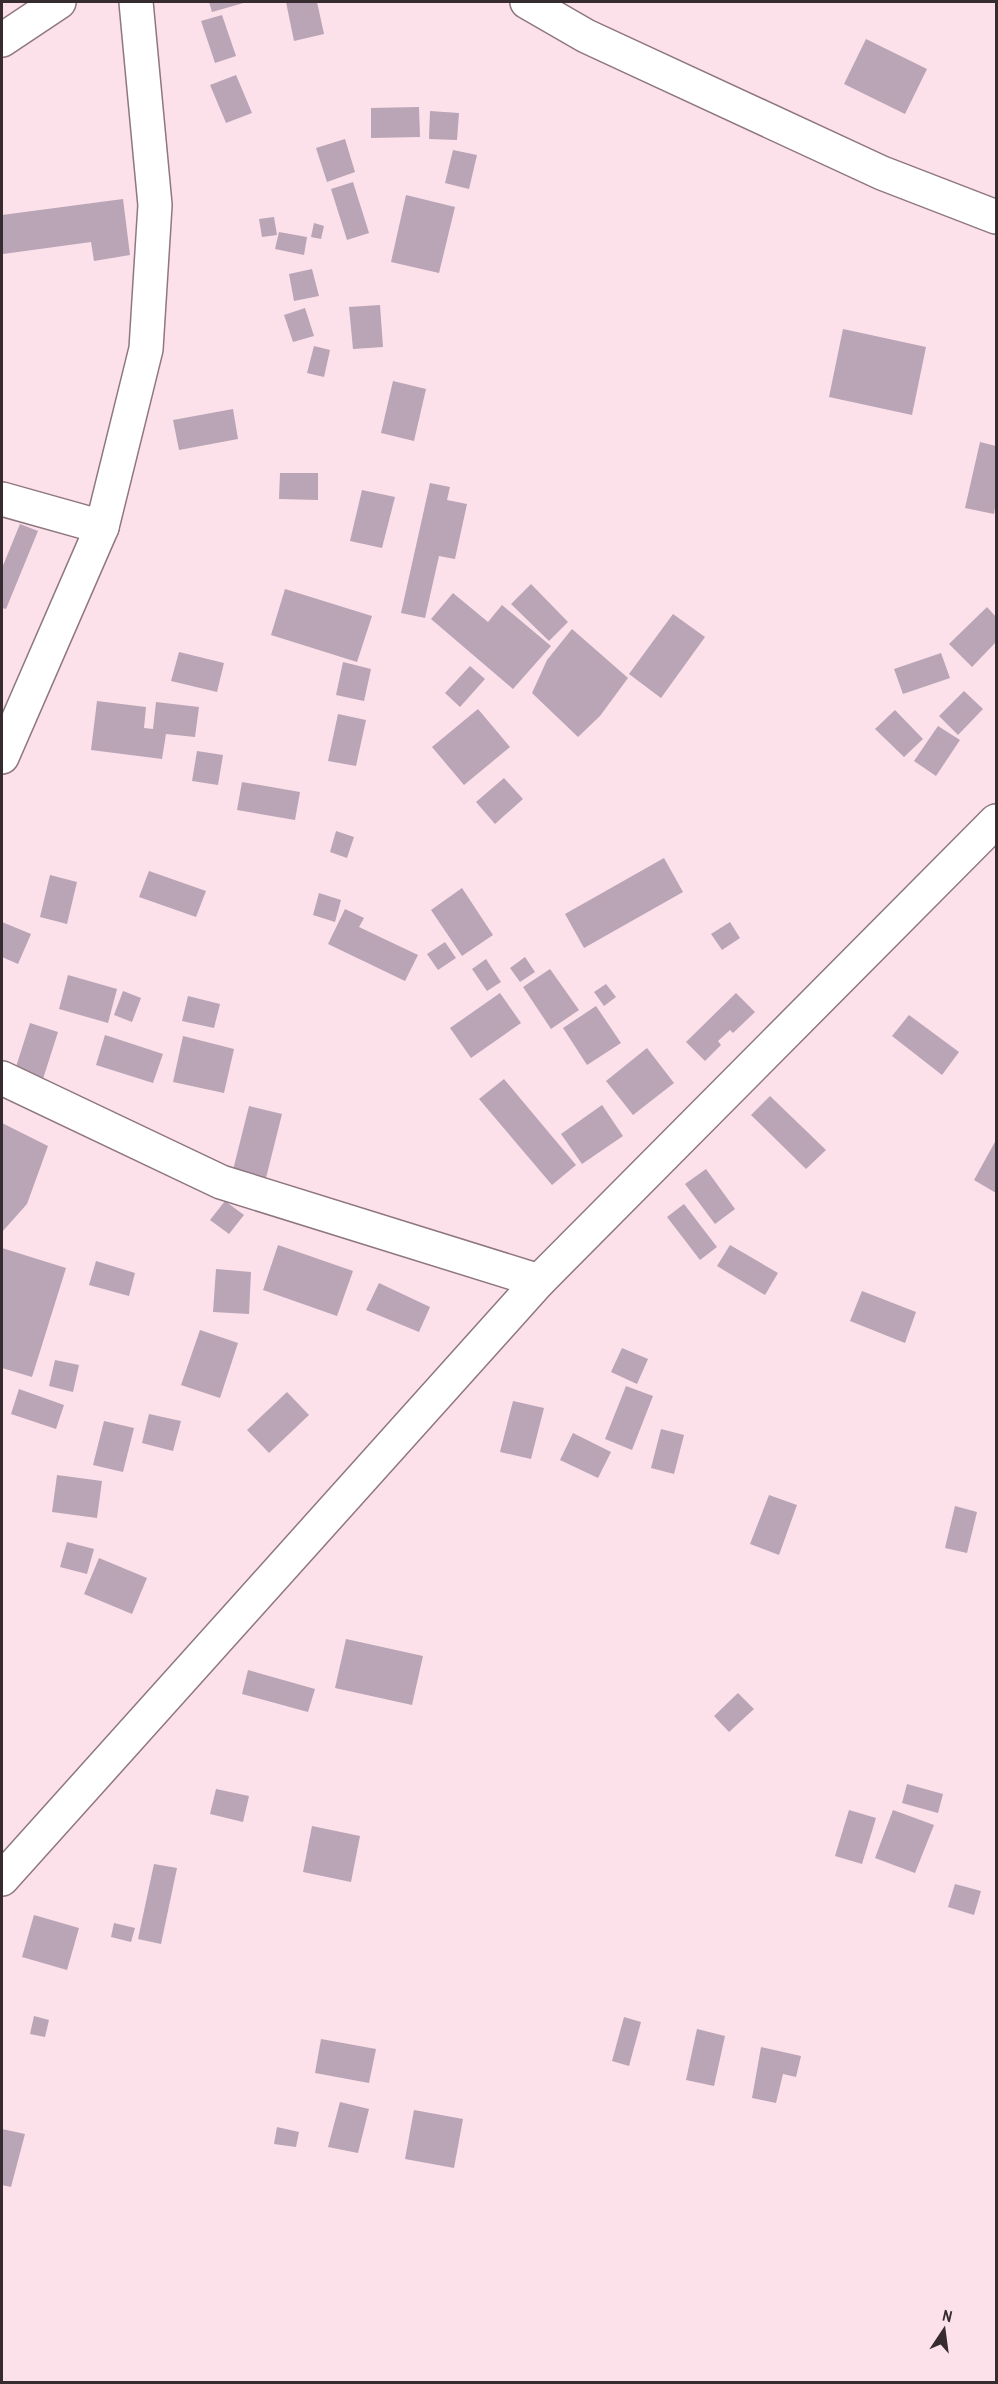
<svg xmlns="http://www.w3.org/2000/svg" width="998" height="2384" font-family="'Archivo Narrow',sans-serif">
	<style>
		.building { fill: #b9a5b5 }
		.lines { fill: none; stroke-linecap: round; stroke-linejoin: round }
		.minor-casing { stroke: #8f7780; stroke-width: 36 }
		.minor { stroke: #fff; stroke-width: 33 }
	</style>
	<rect width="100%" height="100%" fill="#fce1eb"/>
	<g class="building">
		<polygon points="209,2 247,2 212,12"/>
		<polygon points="286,2 317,2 324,34 294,41"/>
		<polygon points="222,15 236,56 215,63 201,21"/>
		<polygon points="866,39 927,69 905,114 844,84"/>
		<polygon points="236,75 252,113 226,123 210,85"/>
		<polygon points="419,107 420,137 371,138 371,108"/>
		<polygon points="430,111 459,113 457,140 429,139"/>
		<polygon points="345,139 355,172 327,182 316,148"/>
		<polygon points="453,150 477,155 469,189 445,183"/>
		<polygon points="353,182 369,233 347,240 331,189"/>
		<polygon points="406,195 455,207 439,273 391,262"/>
		<polygon points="123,199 130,255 94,261 91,242 3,254 2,215"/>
		<polygon points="274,217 277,235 262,237 259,219"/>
		<polygon points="314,223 324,226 321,239 311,237"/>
		<polygon points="279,232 307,237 304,255 275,249"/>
		<polygon points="312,269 319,296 294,301 289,274"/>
		<polygon points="380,305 383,347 353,349 349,307"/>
		<polygon points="305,308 314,336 293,342 284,315"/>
		<polygon points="843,329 926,347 912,415 829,397"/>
		<polygon points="314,346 330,350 324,377 307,373"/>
		<polygon points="393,381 426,389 414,441 381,433"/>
		<polygon points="233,409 238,439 179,450 173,420"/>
		<polygon points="980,442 996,446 996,501 994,514 965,508"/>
		<polygon points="280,473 318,473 318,500 279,499"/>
		<polygon points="430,483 450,487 447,500 467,504 455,559 439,556 425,618 401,613"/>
		<polygon points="362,490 395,497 382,548 350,541"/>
		<polygon points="20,524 38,531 6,609 2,608 2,568"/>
		<polygon points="531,584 568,622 549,641 511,604"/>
		<polygon points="285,589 372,616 357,662 271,635"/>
		<polygon points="453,593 488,622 502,605 551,646 513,689 431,619"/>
		<polygon points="987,607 996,617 996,642 972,667 949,644"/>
		<polygon points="673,614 705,637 661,698 629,674"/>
		<polygon points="572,629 628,678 600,716 578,737 532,693 547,660"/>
		<polygon points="179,652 224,663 217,692 171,681"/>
		<polygon points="941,653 950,678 903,694 894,669"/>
		<polygon points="343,662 371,669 364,701 336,695"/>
		<polygon points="470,666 485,679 460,707 445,693"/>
		<polygon points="964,691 983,709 958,735 939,716"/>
		<polygon points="97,701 146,707 144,728 153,729 156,702 199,707 195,737 166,734 162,759 91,750"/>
		<polygon points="478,709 510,747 464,785 432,747"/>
		<polygon points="895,710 923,739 904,757 875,729"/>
		<polygon points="338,714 366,720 356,766 328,761"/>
		<polygon points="938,726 960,740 936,776 914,761"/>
		<polygon points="197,751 223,755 218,785 192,781"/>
		<polygon points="504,778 523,799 495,824 476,802"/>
		<polygon points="242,782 300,792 295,820 237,810"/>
		<polygon points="336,831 354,837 347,858 330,852"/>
		<polygon points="664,858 683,892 584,948 565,914"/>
		<polygon points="149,871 206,891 196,917 139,897"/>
		<polygon points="50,875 77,882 67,924 40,917"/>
		<polygon points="462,888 493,935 462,956 431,910"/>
		<polygon points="319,893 341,900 335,922 313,915"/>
		<polygon points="345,909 364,918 359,927 418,955 405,981 328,944"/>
		<polygon points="2,922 31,934 18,964 2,957"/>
		<polygon points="730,922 740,938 722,950 711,934"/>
		<polygon points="445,942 456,958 438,970 427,954"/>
		<polygon points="525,957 535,972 520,982 510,968"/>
		<polygon points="486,959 501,982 487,991 472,969"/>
		<polygon points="550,969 579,1010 551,1029 523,987"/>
		<polygon points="68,975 117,989 108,1023 59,1009"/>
		<polygon points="606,984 616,997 604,1006 594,992"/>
		<polygon points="123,991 141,998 132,1022 114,1015"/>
		<polygon points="500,993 521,1023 471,1058 450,1028"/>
		<polygon points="736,993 755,1012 733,1033 730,1030 718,1041 721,1045 705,1061 686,1042"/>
		<polygon points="188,996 220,1004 214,1028 182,1021"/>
		<polygon points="596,1006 621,1043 587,1065 563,1028"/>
		<polygon points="909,1015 959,1052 942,1075 892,1036"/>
		<polygon points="30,1023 58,1032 42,1082 14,1073"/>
		<polygon points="105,1035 163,1054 153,1083 96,1065"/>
		<polygon points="183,1036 234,1049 224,1093 173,1082"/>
		<polygon points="647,1048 674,1083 633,1115 606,1081"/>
		<polygon points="504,1079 576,1165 552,1185 479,1099"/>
		<polygon points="770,1096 826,1150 806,1169 751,1115"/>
		<polygon points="602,1105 623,1136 582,1164 561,1134"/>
		<polygon points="249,1106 282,1114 265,1182 232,1174"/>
		<polygon points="2,1123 48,1146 27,1204 2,1232"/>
		<polygon points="996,1140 996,1193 974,1180"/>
		<polygon points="706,1169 735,1209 715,1224 685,1184"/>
		<polygon points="225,1201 244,1215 229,1234 210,1220"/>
		<polygon points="684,1204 717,1247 700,1260 667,1217"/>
		<polygon points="278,1245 353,1271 337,1316 263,1290"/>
		<polygon points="730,1245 778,1273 765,1295 717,1266"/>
		<polygon points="2,1248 66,1268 32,1377 2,1368"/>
		<polygon points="96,1261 135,1273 129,1296 89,1285"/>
		<polygon points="216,1269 251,1272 249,1314 213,1312"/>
		<polygon points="379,1283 430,1307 419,1332 366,1310"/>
		<polygon points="862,1291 916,1312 905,1343 850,1321"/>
		<polygon points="200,1330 238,1343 220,1398 181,1385"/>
		<polygon points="622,1348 648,1359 637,1384 611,1372"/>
		<polygon points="55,1360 79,1365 73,1392 49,1386"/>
		<polygon points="626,1386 653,1396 632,1450 605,1439"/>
		<polygon points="19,1389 64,1405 56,1429 11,1414"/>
		<polygon points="287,1392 309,1415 269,1453 247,1430"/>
		<polygon points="513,1401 544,1408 531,1459 500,1452"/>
		<polygon points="149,1414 181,1421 173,1451 142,1443"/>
		<polygon points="104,1421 134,1428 123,1472 93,1465"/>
		<polygon points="661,1429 684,1435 674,1474 651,1468"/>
		<polygon points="573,1433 611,1452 598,1478 560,1460"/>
		<polygon points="57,1475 102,1481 97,1518 52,1512"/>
		<polygon points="769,1495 797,1505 779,1555 750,1544"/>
		<polygon points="955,1506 977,1512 967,1553 945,1548"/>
		<polygon points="67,1542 94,1549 87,1574 60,1567"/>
		<polygon points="99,1558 147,1578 132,1614 84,1594"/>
		<polygon points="346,1639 423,1656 412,1705 335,1688"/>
		<polygon points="248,1670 315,1689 308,1712 242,1694"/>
		<polygon points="738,1693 754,1709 729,1732 714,1716"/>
		<polygon points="907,1784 943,1794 938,1813 902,1803"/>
		<polygon points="216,1789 249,1796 243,1822 210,1814"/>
		<polygon points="849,1810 876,1818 862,1864 835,1856"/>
		<polygon points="893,1810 934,1825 915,1873 875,1858"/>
		<polygon points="312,1826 360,1836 351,1882 303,1872"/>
		<polygon points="154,1864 177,1868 161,1944 138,1939"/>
		<polygon points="955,1884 981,1891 974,1915 948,1907"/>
		<polygon points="34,1915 79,1928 67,1970 22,1957"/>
		<polygon points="114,1923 135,1928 131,1942 111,1937"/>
		<polygon points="34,2016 49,2020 45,2037 30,2034"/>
		<polygon points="624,2017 641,2022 629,2066 612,2061"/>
		<polygon points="697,2029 725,2036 714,2086 686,2080"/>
		<polygon points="321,2039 376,2049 369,2083 315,2073"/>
		<polygon points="761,2047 801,2056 796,2077 783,2074 776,2103 752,2098"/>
		<polygon points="340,2102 369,2109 358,2153 328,2147"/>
		<polygon points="414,2110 463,2119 454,2168 405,2159"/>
		<polygon points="277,2127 299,2132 296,2147 274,2144"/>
		<polygon points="2,2129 25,2134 11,2187 2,2185"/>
	</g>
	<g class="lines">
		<g class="minor-casing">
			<g id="minor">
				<polyline points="527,2 586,36 882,173 996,217"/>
				<polyline points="2,40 59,2"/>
				<polyline points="2,499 102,527"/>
				<polyline points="2,757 102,527 146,349 155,205 136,2"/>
				<polyline points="2,1078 221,1182 539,1281"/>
				<polyline points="2,1879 539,1281 996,821"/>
			</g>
		</g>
		<use href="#minor" class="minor"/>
	</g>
	<rect width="998" height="2384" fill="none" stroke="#362c30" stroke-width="6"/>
	<g transform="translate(944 2330) rotate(13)" stroke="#fce1eb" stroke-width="4.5" paint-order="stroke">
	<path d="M0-4.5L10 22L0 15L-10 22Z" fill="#362c30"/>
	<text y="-9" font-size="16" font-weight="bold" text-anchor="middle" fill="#362c30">N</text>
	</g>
</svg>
